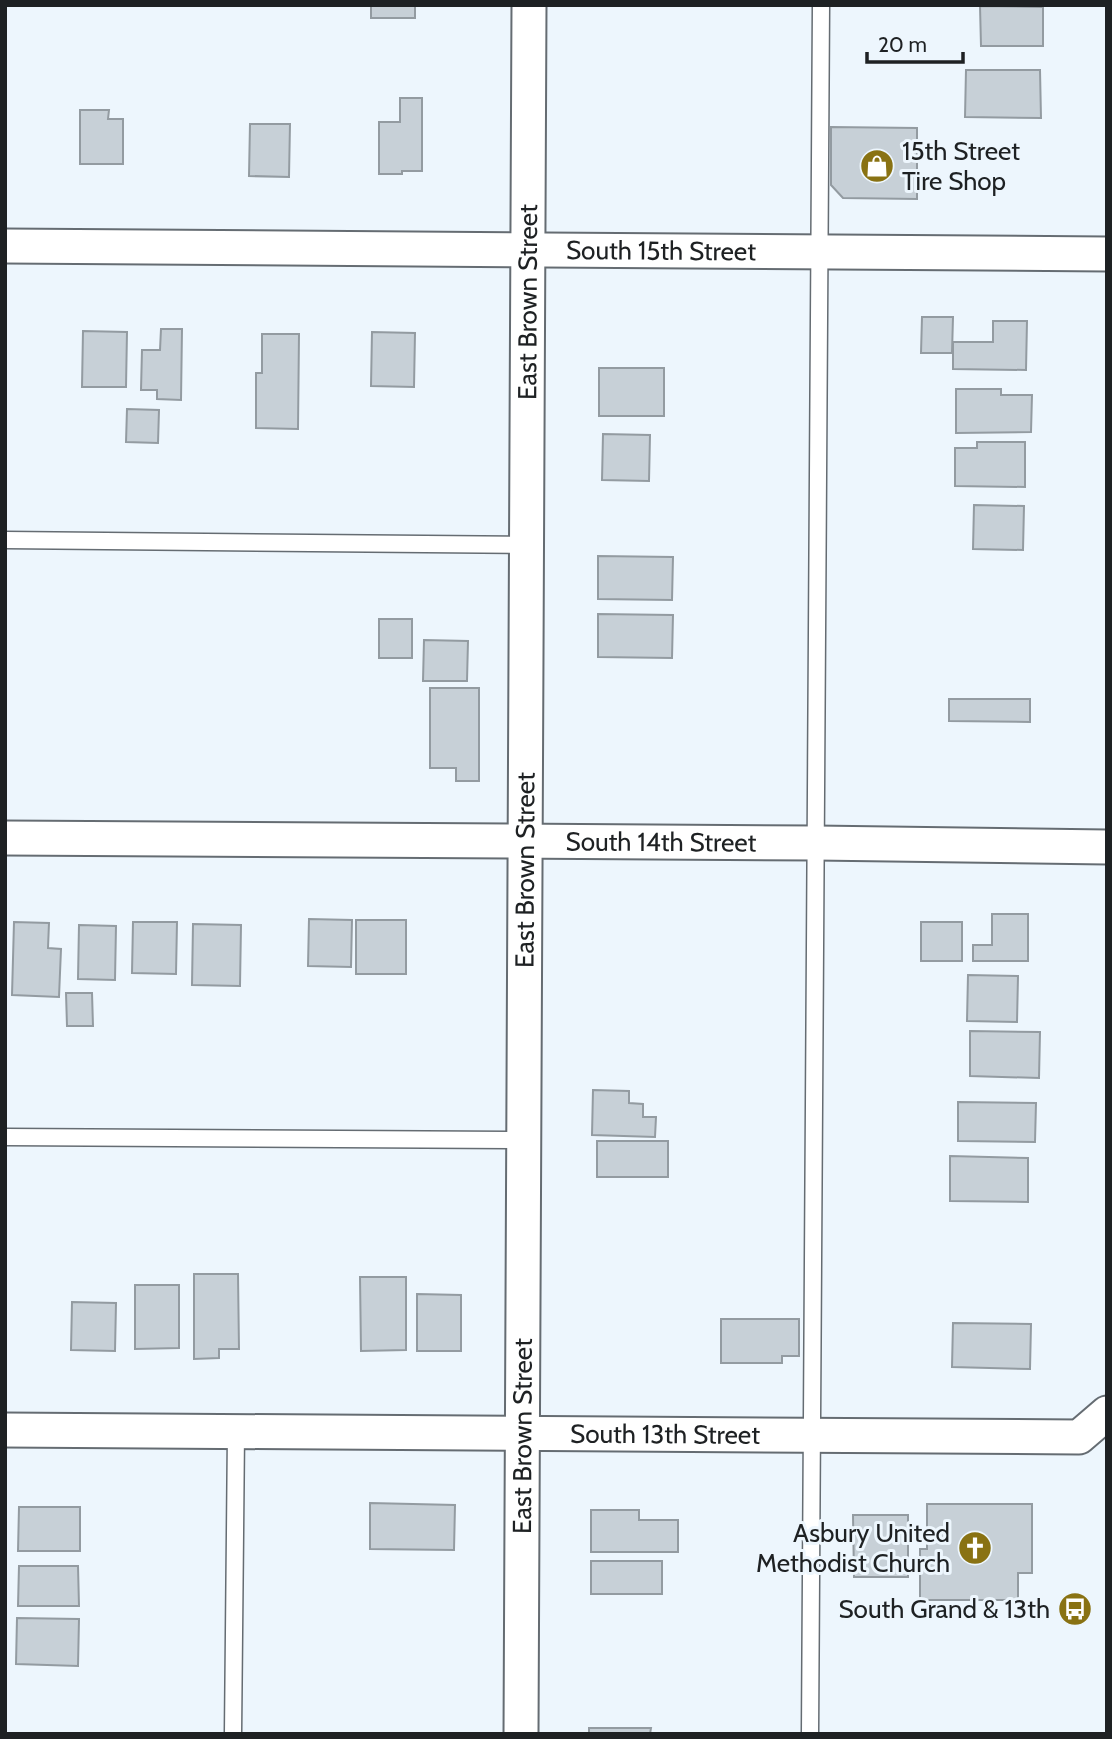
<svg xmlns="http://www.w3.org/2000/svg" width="1112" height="1739" font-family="Cabin,sans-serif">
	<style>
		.building { fill: #c7d0d7; stroke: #939ba1; stroke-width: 2 }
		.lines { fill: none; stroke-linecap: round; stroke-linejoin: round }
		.lane-casing { stroke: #656c72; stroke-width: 19 }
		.street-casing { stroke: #656c72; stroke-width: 37 }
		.lane { stroke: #fff; stroke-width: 16 }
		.street { stroke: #fff; stroke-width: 33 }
		.labels { text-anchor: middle; stroke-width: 6; stroke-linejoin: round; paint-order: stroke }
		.poi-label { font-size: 26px; fill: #1e2123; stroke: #edf6fd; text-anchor: end }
		.street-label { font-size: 26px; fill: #1e2123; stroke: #edf6fd }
	</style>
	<rect width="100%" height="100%" fill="#edf6fd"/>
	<g class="building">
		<rect x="371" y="5" width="44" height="13"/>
		<polygon points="980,6 1043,7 1043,46 981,46"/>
		<polygon points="966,70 1040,70 1041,118 965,117"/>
		<polygon points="400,98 422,98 422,171 402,171 402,174 379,174 379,122 400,122"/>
		<polygon points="80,110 109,110 108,119 123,119 123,164 80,164"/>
		<polygon points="250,124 290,124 289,177 249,176"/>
		<polygon points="831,127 917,128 917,199 843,198 831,185"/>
		<polygon points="922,317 953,317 952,353 921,353"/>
		<polygon points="993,321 1027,321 1026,370 953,369 953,342 993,342"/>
		<polygon points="161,329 182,329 181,400 157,399 157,390 141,390 142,350 160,350"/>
		<polygon points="83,331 127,332 126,387 82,387"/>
		<polygon points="372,332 415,333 414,387 371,386"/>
		<polygon points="262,334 299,334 298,429 256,428 256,373 262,373"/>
		<rect x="599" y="368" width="65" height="48"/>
		<polygon points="956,389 1001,389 1001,395 1032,395 1031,432 956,433"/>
		<polygon points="127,409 159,410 158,443 126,442"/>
		<polygon points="603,434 650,435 649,481 602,480"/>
		<polygon points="977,442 1025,442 1025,487 955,486 955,448 977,448"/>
		<polygon points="974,505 1024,506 1023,550 973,549"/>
		<polygon points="598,556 673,557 672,600 598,599"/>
		<polygon points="598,614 673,615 672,658 598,657"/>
		<rect x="379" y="619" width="33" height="39"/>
		<polygon points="424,640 468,641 467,681 423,681"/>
		<polygon points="430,688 479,688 479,781 456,781 456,768 430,768"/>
		<polygon points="949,699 1030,699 1030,722 949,721"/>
		<polygon points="992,914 1028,914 1028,961 973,961 973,945 992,945"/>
		<polygon points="309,919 352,920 351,967 308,966"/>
		<rect x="356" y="920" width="50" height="54"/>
		<polygon points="14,922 49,923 48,948 61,949 59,997 12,995"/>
		<polygon points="133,922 177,922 176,974 132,973"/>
		<rect x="921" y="922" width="41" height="39"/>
		<polygon points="193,924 241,925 240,986 192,985"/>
		<polygon points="79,925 116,926 115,980 78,979"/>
		<polygon points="968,975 1018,976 1017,1022 967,1021"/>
		<polygon points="66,993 92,993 93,1026 67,1026"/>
		<polygon points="970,1031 1040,1032 1039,1078 970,1076"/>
		<polygon points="593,1090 629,1091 629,1103 643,1104 643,1117 656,1117 655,1137 592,1135"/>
		<polygon points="958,1102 1036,1103 1035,1142 958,1141"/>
		<rect x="597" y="1141" width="71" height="36"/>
		<polygon points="950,1156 1028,1158 1028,1202 950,1201"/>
		<polygon points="194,1274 238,1274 239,1349 219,1349 219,1358 194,1359"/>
		<polygon points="360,1277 406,1277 406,1350 361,1351"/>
		<polygon points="135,1285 179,1285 179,1348 135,1349"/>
		<polygon points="417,1294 461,1295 461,1351 417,1351"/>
		<polygon points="72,1302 116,1303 115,1351 71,1350"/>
		<polygon points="721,1319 799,1319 799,1356 782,1356 782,1363 721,1363"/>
		<polygon points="953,1323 1031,1324 1030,1369 952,1367"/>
		<polygon points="370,1503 455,1505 454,1550 370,1549"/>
		<polygon points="927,1504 1032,1504 1032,1573 1018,1573 1018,1600 920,1600 920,1549 927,1549"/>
		<polygon points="19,1507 80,1507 80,1551 18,1551"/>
		<polygon points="591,1510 639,1510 639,1520 678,1520 678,1552 591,1552"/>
		<polygon points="853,1515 908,1515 908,1577 854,1577"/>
		<rect x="591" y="1561" width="71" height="33"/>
		<polygon points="19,1566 78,1566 79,1606 18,1606"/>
		<polygon points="17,1618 79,1619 78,1666 16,1664"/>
		<polygon points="589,1728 651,1728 650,1734 589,1734"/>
	</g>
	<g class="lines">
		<g class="lane-casing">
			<g id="lane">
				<polyline points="5,540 528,545"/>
				<polyline points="5,1137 524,1140"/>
				<polyline points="233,1734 236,1432"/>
				<polyline points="810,1734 821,5"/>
			</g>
		</g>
		<g class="street-casing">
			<g id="street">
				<path id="s1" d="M5,246L1107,254"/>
				<path id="s2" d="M5,838L816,843L1107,847"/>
				<path id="s3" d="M5,1430L1079,1437L1107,1413"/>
				<path id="s4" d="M521,1734L529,5"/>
			</g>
		</g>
		<use href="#lane" class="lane"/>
		<use href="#street" class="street"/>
	</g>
	<defs>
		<g id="shop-disc" transform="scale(1.75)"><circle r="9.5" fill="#897213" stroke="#edf6fd"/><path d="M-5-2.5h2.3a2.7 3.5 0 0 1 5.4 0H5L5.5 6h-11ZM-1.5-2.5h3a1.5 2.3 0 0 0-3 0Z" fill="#fff"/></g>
		<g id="church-disc" transform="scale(1.75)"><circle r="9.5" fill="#897213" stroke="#edf6fd"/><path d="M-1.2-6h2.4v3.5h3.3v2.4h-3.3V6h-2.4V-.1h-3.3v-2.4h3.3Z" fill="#fff"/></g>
		<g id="bus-disc" transform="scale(1.75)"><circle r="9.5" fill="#897213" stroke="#edf6fd"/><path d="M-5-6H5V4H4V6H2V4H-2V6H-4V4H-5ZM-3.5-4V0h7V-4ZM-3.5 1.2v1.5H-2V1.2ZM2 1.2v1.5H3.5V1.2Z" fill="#fff"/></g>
	</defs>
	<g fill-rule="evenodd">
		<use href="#shop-disc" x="877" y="166"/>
		<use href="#church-disc" x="975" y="1548"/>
		<use href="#bus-disc" x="1075" y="1609"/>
	</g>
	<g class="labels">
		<g class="poi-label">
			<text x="902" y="160" text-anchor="start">15th Street<tspan x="902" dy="30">Tire Shop</tspan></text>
			<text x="950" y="1542">Asbury United<tspan x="950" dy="30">Methodist Church</tspan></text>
			<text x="1050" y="1618">South Grand &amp; 13th</text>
		</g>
		<g class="street-label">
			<text dy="9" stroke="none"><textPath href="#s1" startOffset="656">South 15th Street</textPath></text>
			<text dy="9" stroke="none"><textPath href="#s4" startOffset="1432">East Brown Street</textPath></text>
			<text dy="9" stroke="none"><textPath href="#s2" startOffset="656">South 14th Street</textPath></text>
			<text dy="9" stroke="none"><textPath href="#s4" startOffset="864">East Brown Street</textPath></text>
			<text dy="9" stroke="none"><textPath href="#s3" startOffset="660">South 13th Street</textPath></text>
			<text dy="9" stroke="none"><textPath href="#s4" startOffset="298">East Brown Street</textPath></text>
		</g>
	</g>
	<rect width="1112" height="1739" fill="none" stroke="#1e2123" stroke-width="14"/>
	<path d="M867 52v10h96v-10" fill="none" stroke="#1e2123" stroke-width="3.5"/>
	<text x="878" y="52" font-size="21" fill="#1e2123" stroke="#edf6fd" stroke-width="5" paint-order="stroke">20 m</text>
</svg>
